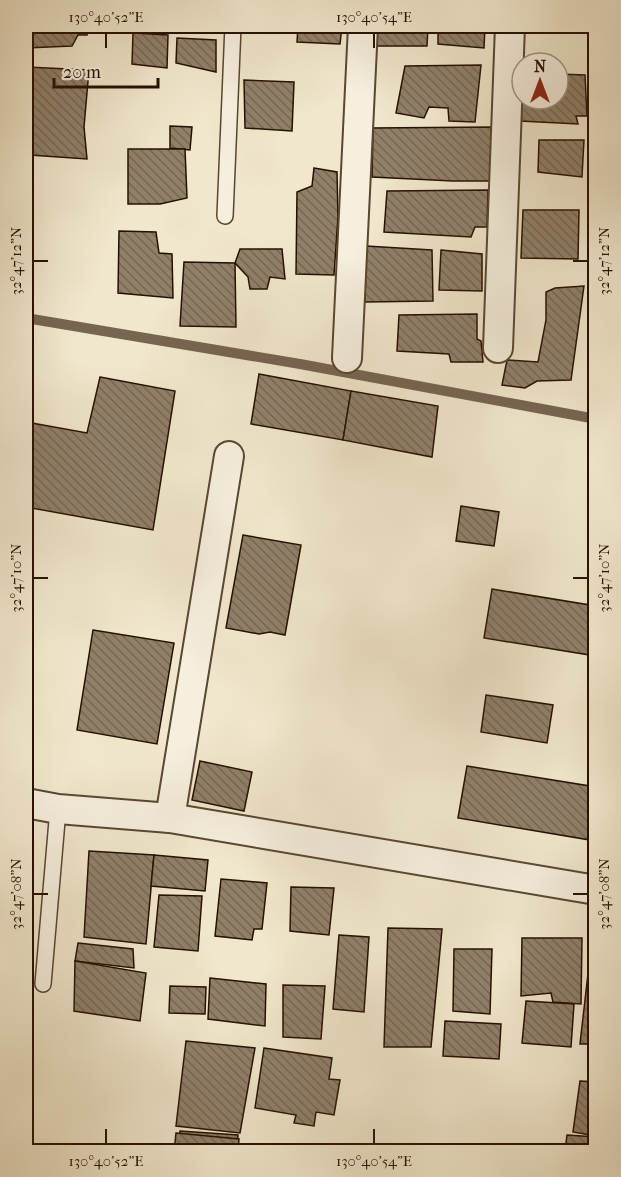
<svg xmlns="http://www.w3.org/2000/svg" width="621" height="1177" font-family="'IM FELL French Canon',serif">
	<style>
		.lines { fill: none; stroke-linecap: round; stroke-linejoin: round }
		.stream { stroke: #766551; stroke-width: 10 }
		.building { fill: url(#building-back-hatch); stroke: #261000; stroke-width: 1.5 }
		.lane-casing { stroke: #594633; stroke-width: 18 }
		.street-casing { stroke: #594633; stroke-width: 32 }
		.lane { stroke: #f6efde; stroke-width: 15 }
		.street { stroke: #f6efde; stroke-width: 28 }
		.ticks { fill: none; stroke: #261000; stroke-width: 2 }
		.neatline { fill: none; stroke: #261000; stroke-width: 2 }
		.ticks-label { font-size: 15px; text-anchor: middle; fill: #261000 }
	</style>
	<defs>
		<pattern id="building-back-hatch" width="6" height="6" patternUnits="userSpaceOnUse" patternTransform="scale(1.5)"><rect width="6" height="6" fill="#90806a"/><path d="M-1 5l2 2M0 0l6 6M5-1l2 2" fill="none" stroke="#756755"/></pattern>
	</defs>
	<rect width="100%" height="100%" fill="#f1e7cc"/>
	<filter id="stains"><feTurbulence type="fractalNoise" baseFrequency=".00333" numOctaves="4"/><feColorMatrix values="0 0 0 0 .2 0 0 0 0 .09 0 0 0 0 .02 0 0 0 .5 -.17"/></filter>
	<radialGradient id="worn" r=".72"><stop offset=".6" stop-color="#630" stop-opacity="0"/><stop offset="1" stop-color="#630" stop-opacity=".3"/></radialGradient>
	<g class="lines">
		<polyline class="stream" points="26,318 300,364 596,419"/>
	</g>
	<g class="building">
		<polygon points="26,26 88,26 87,35 78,35 72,46 26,48"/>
		<polygon points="240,26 263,26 262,30 240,29"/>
		<polygon points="298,26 342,26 340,44 297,42"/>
		<polygon points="373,26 428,26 427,46 372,46"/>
		<polygon points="438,26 485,26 484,48 438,44"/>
		<polygon points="133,33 168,35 167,68 132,64"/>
		<polygon points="177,38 216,40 216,72 176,63"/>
		<polygon points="481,65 475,122 449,121 448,108 429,107 424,118 396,113 405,66"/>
		<polygon points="26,67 89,70 84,127 87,159 30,155 30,124 26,123"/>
		<polygon points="558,74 585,75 587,116 576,116 578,124 520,121 522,93 522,99 558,99"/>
		<polygon points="244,80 294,82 292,131 245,128"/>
		<polygon points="170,126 192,127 190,150 170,148"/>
		<polygon points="491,127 491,181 453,181 372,177 373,128"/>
		<polygon points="539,140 584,140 582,177 538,172"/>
		<polygon points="128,149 185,149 187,198 160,204 128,204"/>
		<polygon points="314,168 337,172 338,217 334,275 296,274 297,192 312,186"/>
		<polygon points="488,190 487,227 475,227 471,237 384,232 387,191"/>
		<polygon points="523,210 579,210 578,259 521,258"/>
		<polygon points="119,231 156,232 159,253 172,254 173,298 118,293"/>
		<polygon points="366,246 432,250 433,301 365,302"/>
		<polygon points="240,249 282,249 285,279 270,277 267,289 250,289 248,277 235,263"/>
		<polygon points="441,250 482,254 482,291 439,290"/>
		<polygon points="184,262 235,263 236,327 180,326"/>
		<polygon points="584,286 571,380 537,381 525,388 502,385 507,360 538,362 546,320 546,292 555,288"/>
		<polygon points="477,314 477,339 481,341 483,362 451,362 449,354 397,351 399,315"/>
		<polygon points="259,374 351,391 343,440 251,424"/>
		<polygon points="100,377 175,391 153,530 26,507 26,422 87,433"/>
		<polygon points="351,391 438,406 432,457 343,440"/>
		<polygon points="461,506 499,512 494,546 456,541"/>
		<polygon points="243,535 301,545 285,635 270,632 259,634 226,628"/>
		<polygon points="492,589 596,606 596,656 484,638"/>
		<polygon points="93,630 174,643 157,744 77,730"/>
		<polygon points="486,695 553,705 547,743 481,732"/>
		<polygon points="200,761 252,772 244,811 192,800"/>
		<polygon points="467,766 596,787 596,841 458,818"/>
		<polygon points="89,851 154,855 146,944 84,937"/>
		<polygon points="154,855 208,860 205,891 151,886"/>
		<polygon points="221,879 267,883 262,929 254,929 252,940 215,936"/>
		<polygon points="291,887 334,888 329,935 290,931"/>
		<polygon points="159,895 202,896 198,951 154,947"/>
		<polygon points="388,928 442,929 431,1047 384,1047"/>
		<polygon points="339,935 369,937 364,1012 333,1009"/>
		<polygon points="522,938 582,938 581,1004 553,1002 551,993 521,996"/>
		<polygon points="78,943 133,949 134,968 75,961"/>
		<polygon points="454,949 492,949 490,1014 453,1011"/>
		<polygon points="590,956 596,957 596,1044 580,1044"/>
		<polygon points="75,961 146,973 140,1021 74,1011"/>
		<polygon points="210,978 266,984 265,1026 208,1019"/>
		<polygon points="283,985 325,986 321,1039 283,1037"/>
		<polygon points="170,986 206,987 205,1014 169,1013"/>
		<polygon points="526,1001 574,1004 571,1047 522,1043"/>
		<polygon points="445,1021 501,1024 499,1059 443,1056"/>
		<polygon points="186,1041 255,1048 240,1133 176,1126"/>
		<polygon points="264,1048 332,1058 329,1079 340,1080 334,1115 316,1112 314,1126 294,1123 296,1115 255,1108"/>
		<polygon points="580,1081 596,1082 596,1136 573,1132"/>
		<polygon points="180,1131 238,1135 237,1152 178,1152"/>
		<polygon points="176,1133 239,1139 238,1152 174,1152"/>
		<polygon points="567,1135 596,1137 596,1152 565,1152"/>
	</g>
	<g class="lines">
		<g class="lane-casing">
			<g id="lane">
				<polyline points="225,216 233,26"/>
				<polyline points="43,984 58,809"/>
			</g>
		</g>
		<g class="street-casing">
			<g id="street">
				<polyline points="498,348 510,26"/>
				<polyline points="347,358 363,26"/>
				<polyline points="26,803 58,809 170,818 596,890"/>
				<polyline points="170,818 229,456"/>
			</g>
		</g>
		<use href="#lane" class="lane"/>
		<use href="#street" class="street"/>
	</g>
	<path class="ticks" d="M106,33V48M374,33V48M33,261H48M573,261H588M33,578H48M573,578H588M33,894H48M573,894H588M106,1129V1144M374,1129V1144"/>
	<rect width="621" height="1177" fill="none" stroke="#f1e7cc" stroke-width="66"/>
	<g transform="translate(540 81)"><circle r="28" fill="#f6efde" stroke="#a39685" stroke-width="1.5"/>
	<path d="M0-4.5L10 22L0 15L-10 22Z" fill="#8f2418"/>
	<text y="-9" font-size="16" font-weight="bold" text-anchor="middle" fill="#261000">N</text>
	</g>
	<path d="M54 78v9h104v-9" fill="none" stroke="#261000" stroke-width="3"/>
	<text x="63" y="78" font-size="18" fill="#261000" stroke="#f6efde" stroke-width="4.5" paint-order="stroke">20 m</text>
	<rect x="33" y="33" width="555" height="1111" class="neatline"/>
	<g class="ticks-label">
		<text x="106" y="22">130°40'52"E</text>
		<text x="374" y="22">130°40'54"E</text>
		<text transform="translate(16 261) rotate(-90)" y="5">32°47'12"N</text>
		<text transform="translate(604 261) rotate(-90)" y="5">32°47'12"N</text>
		<text transform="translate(16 578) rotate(-90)" y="5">32°47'10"N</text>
		<text transform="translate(604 578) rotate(-90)" y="5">32°47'10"N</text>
		<text transform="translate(16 894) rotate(-90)" y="5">32°47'08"N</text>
		<text transform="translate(604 894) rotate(-90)" y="5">32°47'08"N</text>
		<text x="106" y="1166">130°40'52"E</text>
		<text x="374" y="1166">130°40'54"E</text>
	</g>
	<rect width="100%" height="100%" filter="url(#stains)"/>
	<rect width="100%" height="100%" fill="url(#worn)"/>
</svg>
